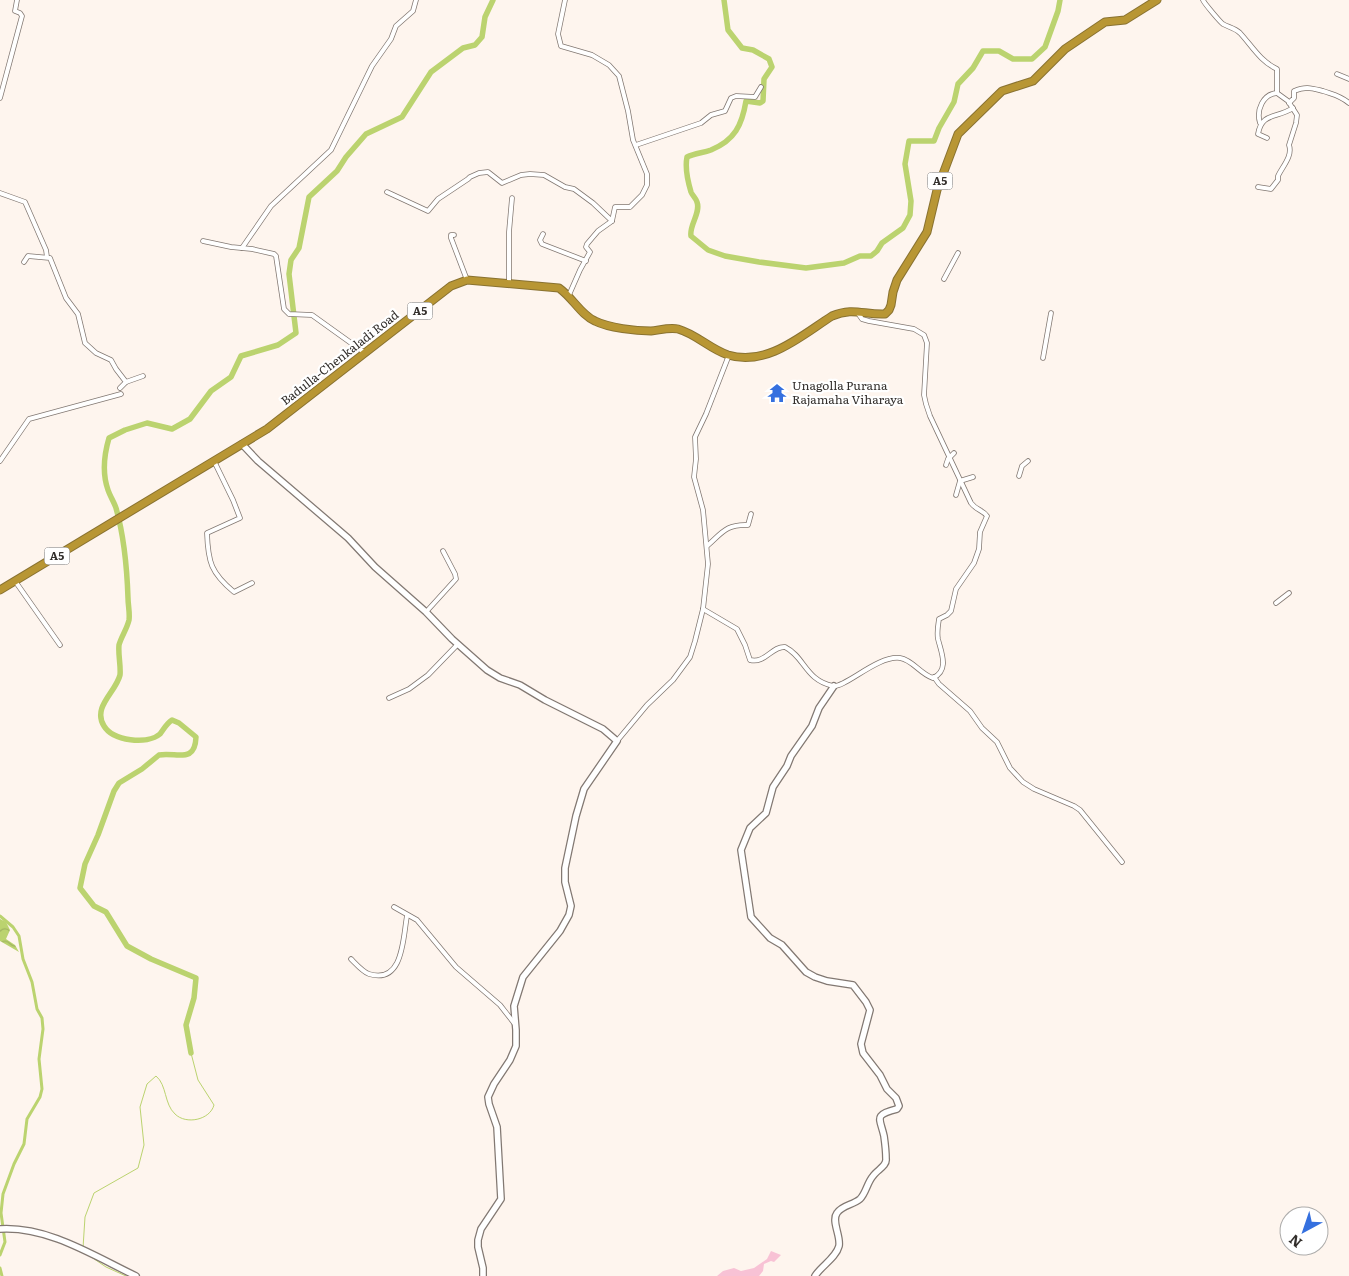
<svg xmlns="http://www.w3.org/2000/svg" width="1349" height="1276" font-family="Literata,serif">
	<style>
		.grass { fill: #f8c2d5 }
		.water { fill: url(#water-waves) }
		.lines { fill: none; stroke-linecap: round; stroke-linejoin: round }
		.stream { stroke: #bbd36f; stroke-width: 1 }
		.canal { stroke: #bbd36f; stroke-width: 3 }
		.river { stroke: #bbd36f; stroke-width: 5.5 }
		.street-casing { stroke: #827872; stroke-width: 5.5 }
		.secondary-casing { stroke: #827872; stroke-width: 8 }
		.highway-casing { stroke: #897231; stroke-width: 9 }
		.street { stroke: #fff; stroke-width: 4 }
		.secondary { stroke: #fff; stroke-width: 5.5 }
		.highway { stroke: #b89634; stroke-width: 7 }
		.labels { text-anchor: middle; stroke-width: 4.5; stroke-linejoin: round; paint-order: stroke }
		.shield { fill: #fff; stroke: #706d6b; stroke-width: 1 }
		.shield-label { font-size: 11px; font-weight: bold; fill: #332f2c }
		.street-label { font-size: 12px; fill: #332f2c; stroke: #fff }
		.poi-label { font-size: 12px; fill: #332f2c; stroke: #fff; text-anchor: start }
	</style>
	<defs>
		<pattern id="water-waves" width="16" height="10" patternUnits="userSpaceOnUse" patternTransform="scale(1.25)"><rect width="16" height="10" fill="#bbd36f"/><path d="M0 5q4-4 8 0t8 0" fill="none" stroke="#a1b560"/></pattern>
	</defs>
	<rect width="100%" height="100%" fill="#fef5ee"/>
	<polygon class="grass" points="771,1251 781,1255 774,1262 771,1261 764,1264 763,1271 759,1276 717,1276 723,1271 734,1268 741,1271 754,1268 767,1259"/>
	<polygon class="water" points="0,919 6,922 10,930 6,939 15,945 23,959 19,952 0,941"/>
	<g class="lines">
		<g class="stream">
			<path d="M83,1248L85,1217L94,1193L138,1168L144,1145L140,1107L147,1084L156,1076C167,1085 164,1104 175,1114C186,1125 210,1120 214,1105L198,1080L191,1053"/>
			<polyline points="84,1252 106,1267 126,1276"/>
		</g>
		<g class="canal">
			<polyline points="0,916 13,927 19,936 23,959 32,982 37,1009 42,1018 43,1029 39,1059 42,1089 40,1097 27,1119 24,1144 14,1164 3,1194 1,1213 5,1242 0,1255"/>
			<polyline points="0,1268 2,1276"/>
		</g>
		<g class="river">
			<path d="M724,0L728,30L742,48L753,50L769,59L772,67L764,79L763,101L760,103L746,101C742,125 735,140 711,150C703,153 695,153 687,157C685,167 688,182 691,192C692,195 696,198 697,202C701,213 689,225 691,236L708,250L725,256L759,262L806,268L844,263L860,256H871L877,251L882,243L903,228L910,215L911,201L905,164L909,141H934L939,128L954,102L958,84L973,68L983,51H999L1013,59H1032L1045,47L1058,11L1060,0"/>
			<path d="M191,1053L186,1025L194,998L196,978L151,959L127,946L106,912L94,906L80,888L85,864L98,835L114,791L119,783L142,769L159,755C177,752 195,764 196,737L179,723L172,720C166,724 164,729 160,734C147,745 113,741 104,726C92,707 116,692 120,675C121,666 118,655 119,645C121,637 127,629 129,620C130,613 128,605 128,598C127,568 124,536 116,508C114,502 110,496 108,490C102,473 104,455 109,438L125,430L147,423L172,429L190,419L211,391L231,377L241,356L278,345L296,333L289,274L291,260L299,248L309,197L337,171L346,157L366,134L402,117L431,72L463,48L475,45L482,37L485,17L493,0"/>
		</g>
		<g class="street-casing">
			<g id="street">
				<polyline points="565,0 558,34 561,46 592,55 609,65 619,76 628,111 633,140 647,174 647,185 642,195 630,207 615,207 612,221 598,231 587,244 586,247 590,252 580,270 569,295"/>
				<path d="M1203,0C1204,3 1221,23 1223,24C1228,27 1235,28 1240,33C1252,46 1260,61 1277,69V93L1288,101L1297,115L1296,123L1289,145C1293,156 1282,167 1278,176V180L1271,189L1258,187"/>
				<polyline points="1337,74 1349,79"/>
				<polyline points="0,98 22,16 20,13 15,11 17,0"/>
				<path d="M1289,103L1294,98V91C1306,86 1311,88 1323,91C1334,95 1339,95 1349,103"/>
				<path d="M1260,123C1256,110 1263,94 1277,93"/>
				<path d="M1267,138L1258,134C1262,112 1276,119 1293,108"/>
				<polyline points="636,145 701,123 711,115 725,111 731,98 736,96 755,97 761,87"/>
				<polyline points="387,192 428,211 438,199 468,179 470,177 479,173 488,172 502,183 521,175 530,174 544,175 565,187 574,189 593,203 612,221"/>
				<polyline points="0,193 25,202 46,250 47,257"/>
				<polyline points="543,234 540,240 542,244 586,261"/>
				<polyline points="454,235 451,235 451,238 467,280"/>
				<polyline points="203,241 231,247 252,249 274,254 276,256 284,309 289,314 312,315 365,353"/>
				<polyline points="242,248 271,206 331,150 372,66 391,39 396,26 413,11 416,0"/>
				<polyline points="24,262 28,256 50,258 66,298 78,314 85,343 96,353 111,360 116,369 126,382 120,388"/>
				<polyline points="944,279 958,253"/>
				<polyline points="509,284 509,232 512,198"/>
				<polyline points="1043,358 1051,313"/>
				<polyline points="126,382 143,376"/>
				<polyline points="0,461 29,419 121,394"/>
				<path d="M214,461L233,500L240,518L207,533C208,562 211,573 234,592L252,583"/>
				<polyline points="946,465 948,459 954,453"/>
				<polyline points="1019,476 1022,466 1028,461"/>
				<polyline points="956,495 960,481 973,477"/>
				<path d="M707,546C722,533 726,524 748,525L751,514"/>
				<polyline points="15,581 60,645"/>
				<polyline points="1276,603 1289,593"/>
				<path d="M703,609L737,629L745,645L750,660C765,664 772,646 785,647C805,657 805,680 833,686C845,688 878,655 900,658C913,660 920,674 933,678C950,670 941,652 938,639C937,634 938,625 939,619L947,615L951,611L956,589L974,563L979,549L980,532L987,516C983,510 976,510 971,503L930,416L926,404L924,395L927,343L924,335L914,329L869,321L862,319L857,312"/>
				<polyline points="426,612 456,579 455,574 443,551"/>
				<polyline points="934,677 939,684 970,711 982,728 997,742 1010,768 1023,782 1034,789 1074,806 1080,810 1122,862"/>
				<polyline points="389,698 409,689 428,675 458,644"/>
				<polyline points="617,741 647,705 673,680 690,657 695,641 703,609 708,564 703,510 694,477 696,459 695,437 706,414 729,355"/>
				<polyline points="394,907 417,920 456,967 500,1005 514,1023"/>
				<path d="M351,959C356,964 363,972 369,974C404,985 403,936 407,916"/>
			</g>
		</g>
		<g class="secondary-casing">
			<g id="secondary">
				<polyline points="242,444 258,461 348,538 375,567 426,612 452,639 487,670 500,678 520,685 545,700 603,729 617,741 584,789 576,816 565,868 565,882 571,906 569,915 560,931 523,977 514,1006 516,1030 516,1046 510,1060 494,1084 488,1097 489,1104 497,1127 501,1199 481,1229 478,1240 478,1247 483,1268 483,1276"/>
				<path d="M0,1229C48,1226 94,1256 136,1276"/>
				<path d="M815,1276C821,1266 836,1258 839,1246C841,1236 831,1221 837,1213C842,1205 853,1205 860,1199C866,1193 867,1183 873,1176C877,1170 887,1166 886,1159C886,1152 885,1143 884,1136C880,1118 873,1115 897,1109L899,1106L896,1098L887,1089L880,1075L863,1053L861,1044L870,1010L866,1002L853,985L827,981L815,977L806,972L782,945L770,938L751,917L741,850L750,828L766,813L773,787L787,766L791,756L812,726L819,708L834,686"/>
			</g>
		</g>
		<g class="highway-casing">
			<path id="highway" d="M0,590L267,429L451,286L467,280L559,288C573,298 581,315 595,321C609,328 636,331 651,331C660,330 670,327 678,329C696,334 710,349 728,355C767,367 802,335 832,316C853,307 864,315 885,314L889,310L891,305L893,292L897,280L927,232L937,190L958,134L1002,91L1033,81L1065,49L1105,22L1125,20L1157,0"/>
		</g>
		<use href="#street" class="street"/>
		<use href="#secondary" class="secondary"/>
		<use href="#highway" class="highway"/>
	</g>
	<defs>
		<g id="temple-bare" transform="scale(1.5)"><path d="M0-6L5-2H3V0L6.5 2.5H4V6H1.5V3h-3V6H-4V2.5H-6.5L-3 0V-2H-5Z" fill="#3570df" stroke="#fff" stroke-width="2.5" paint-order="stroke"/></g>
	</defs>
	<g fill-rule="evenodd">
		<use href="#temple-bare" x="777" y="393"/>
	</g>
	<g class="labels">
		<g class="shield">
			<rect x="927.5" y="172.5" width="25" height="17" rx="4"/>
			<rect x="407.5" y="302.5" width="25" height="17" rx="4"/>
			<rect x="44.5" y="547.5" width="25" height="17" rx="4"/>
		</g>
		<g class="shield-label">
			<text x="940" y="185">A5</text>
			<text x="420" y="315">A5</text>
			<text x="57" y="560">A5</text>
		</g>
		<g class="street-label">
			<text transform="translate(340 358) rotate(-38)" y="4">Badulla-Chenkaladi Road</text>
		</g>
		<g class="poi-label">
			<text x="792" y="390">Unagolla Purana<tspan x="792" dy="14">Rajamaha Viharaya</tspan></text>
		</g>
	</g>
	<g transform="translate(1304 1231) rotate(220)"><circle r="24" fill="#ffffff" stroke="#adacab"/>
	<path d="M0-4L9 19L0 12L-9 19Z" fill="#3570df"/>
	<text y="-8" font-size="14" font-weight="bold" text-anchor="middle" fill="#332f2c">N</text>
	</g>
</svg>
